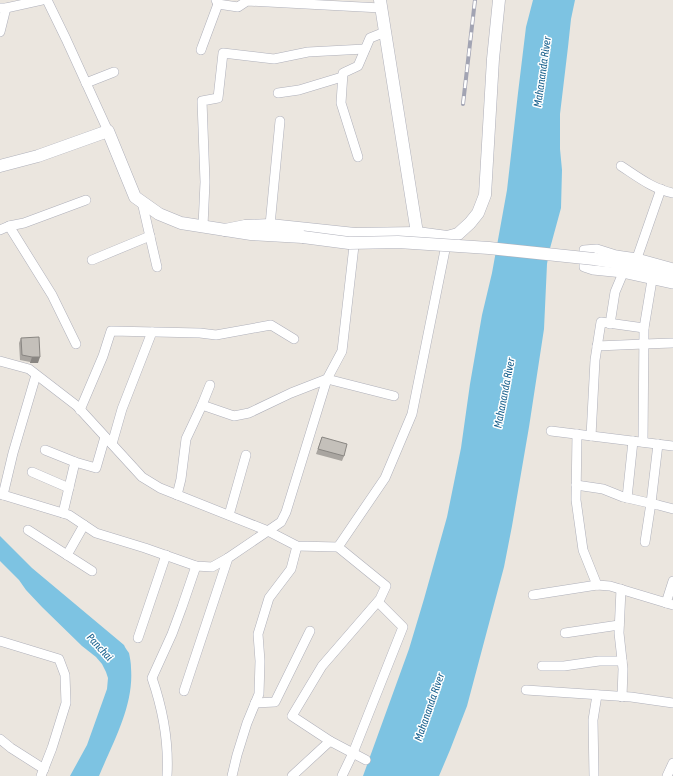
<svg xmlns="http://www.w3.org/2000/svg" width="673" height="776" font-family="'Asap Condensed',sans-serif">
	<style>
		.water { fill: #7dc3e2 }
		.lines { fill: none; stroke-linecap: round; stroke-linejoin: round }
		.street-casing { stroke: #afb0ba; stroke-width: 10 }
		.secondary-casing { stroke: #afb0ba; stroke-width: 13 }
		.street { stroke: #fff; stroke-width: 9 }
		.secondary { stroke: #fff; stroke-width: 12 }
		.rail-casing { stroke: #a2a4b3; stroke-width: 4 }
		.rail { stroke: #fff; stroke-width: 2.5; stroke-dasharray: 8; stroke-linecap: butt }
		.secondary-bridge-casing { stroke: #afb0ba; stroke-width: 13; stroke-linecap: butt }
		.secondary-bridge { stroke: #fff; stroke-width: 12 }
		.wall { fill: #a9a5a0 }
		.shaded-wall { fill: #898682 }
		.building { fill: #c4c0ba; stroke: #898682 }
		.labels { text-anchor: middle; stroke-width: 3; stroke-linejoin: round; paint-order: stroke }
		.water-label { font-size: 11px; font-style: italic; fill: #1b628e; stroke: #fff }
	</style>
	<rect width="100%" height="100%" fill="#ebe6df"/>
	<g class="water">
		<polygon points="533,0 575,0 571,19 568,47 560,114 560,149 562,170 561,208 549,252 547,264 544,329 529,427 512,526 504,567 467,706 450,750 439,776 363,776 409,649 424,599 447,517 461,448 470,384 482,315 492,273 507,190 518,93 526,27"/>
		<path d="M0,536L32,568L124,645C125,648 127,650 129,653C130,658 131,663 131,668C134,706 113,742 99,776H70L87,745L107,689L108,678L106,672L102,664L96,657L82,646L42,607L26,590L19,580L0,561Z"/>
	</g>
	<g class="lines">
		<g class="street-casing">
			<g id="street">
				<polyline points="47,0 66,39 108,131"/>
				<polyline points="216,0 218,4 238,7 247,1 381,8"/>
				<polyline points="0,8 6,8 42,0"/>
				<polyline points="0,32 6,8"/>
				<polyline points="201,50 202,47 218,4"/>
				<polyline points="86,83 114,72"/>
				<polyline points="278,93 299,90 342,77"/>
				<polyline points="358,157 341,103 343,73 358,66 370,38 385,32"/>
				<path d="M621,166C638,177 653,189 673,193"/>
				<polyline points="142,202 157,267"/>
				<polyline points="270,225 280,121"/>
				<polyline points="9,226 52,295 76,344"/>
				<polyline points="203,226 205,182 202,101 218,98 223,53 274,59 308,52 365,49"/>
				<polyline points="0,230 9,226 24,223 86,200"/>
				<polyline points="637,258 661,189"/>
				<polyline points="92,260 150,236"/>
				<polyline points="673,268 637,258 616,255 597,249 584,250 584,267 593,270 623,273 673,284"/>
				<polyline points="610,324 615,292 623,273"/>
				<polyline points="597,346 644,344 673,343"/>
				<polyline points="0,361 29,369 77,406 142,477 160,488 268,531 297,546 338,547 386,586 380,599 322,666 292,716 330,741 366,760"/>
				<polyline points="202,405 234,416 249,413 291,393 327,379 394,396"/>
				<polyline points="80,410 103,356 111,331 200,333 216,335 271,325 294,339"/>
				<polyline points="551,431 673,446"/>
				<polyline points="577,434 576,500 583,550 597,585"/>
				<polyline points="591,436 595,360 601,322 644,328"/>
				<polyline points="643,442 644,328 652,280"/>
				<polyline points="112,444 122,409 152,332"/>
				<polyline points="45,450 75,462 96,468 105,437"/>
				<polyline points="32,472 69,488"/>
				<polyline points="576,485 603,489 623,497 658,505 673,509"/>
				<polyline points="0,494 69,515 96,533 145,548 196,566 212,567 228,558 281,522 286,512 327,379 342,351 355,237"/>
				<polyline points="3,495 13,453 36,375"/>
				<polyline points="177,495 181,479 186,439 202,405 210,385"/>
				<polyline points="627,498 633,441"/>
				<polyline points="63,513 75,462"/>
				<polyline points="229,515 246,455"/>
				<polyline points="28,530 92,571"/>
				<polyline points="645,542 651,503 658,444"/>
				<polyline points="338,547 385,478 412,414 447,240"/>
				<polyline points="67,555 84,525"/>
				<polyline points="621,589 619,633 623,669 622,697"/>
				<polyline points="533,595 597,585 610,586 673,605"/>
				<polyline points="666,603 673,581"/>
				<polyline points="565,633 619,625"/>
				<polyline points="138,638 166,555"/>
				<polyline points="0,641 59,659 65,675 66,703 52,748 41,776"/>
				<polyline points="542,666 564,666 599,661 622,661"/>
				<polyline points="526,690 631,697 673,703"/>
				<polyline points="184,691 228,558"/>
				<polyline points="255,703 275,702 310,631"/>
				<polyline points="0,739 11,748 44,769"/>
				<path d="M167,776C169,743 163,710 152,678L172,634L182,607L196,566"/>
				<polyline points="232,776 237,755 247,723 259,694 260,661 258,634 269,598 291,569 297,546"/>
				<polyline points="292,776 330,741"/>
				<polyline points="342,776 353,753 403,627 378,602"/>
				<polyline points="594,776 593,720 597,695"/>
				<polyline points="667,776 673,763"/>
			</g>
		</g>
		<g class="secondary-casing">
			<g id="secondary">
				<polyline points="380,0 417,233"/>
				<polyline points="0,166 38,156 108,131 135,197 159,214 181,223 251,234 303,237"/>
				<polyline points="225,230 245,226 270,225 355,234 417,233 447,237 458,234 470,223 478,213 485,195 493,59 499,0"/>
				<polyline points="594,259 619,263 673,275"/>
			</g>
		</g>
		<use href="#street" class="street"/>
		<use href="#secondary" class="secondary"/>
		<g class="rail-casing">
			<polyline id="rail" points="463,104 475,0"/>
		</g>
		<use href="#rail" class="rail"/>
		<g class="secondary-bridge-casing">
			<polyline id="secondary-bridge" points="303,237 349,243 398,242 489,248 594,259"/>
		</g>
		<use href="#secondary-bridge" class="secondary-bridge"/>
	</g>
	<g class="wall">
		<polygon points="21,338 38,363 30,363 30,362 20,360 19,343"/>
		<polygon points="322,437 344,456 342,461 316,454"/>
	</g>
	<polygon class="shaded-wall" points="32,357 40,357 38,363 30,363"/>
	<g class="building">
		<polygon points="39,337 40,357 32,357 22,355 21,338"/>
		<polygon points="322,437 347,444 344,456 318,449"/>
	</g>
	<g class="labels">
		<g class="water-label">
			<text transform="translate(542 72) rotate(-82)" y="4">Mahananda River</text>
			<text transform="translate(504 393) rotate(-79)" y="4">Mahananda River</text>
			<text transform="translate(100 647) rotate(47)" y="4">Panchai</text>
			<text transform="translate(429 707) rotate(-71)" y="4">Mahananda River</text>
		</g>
	</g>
</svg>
